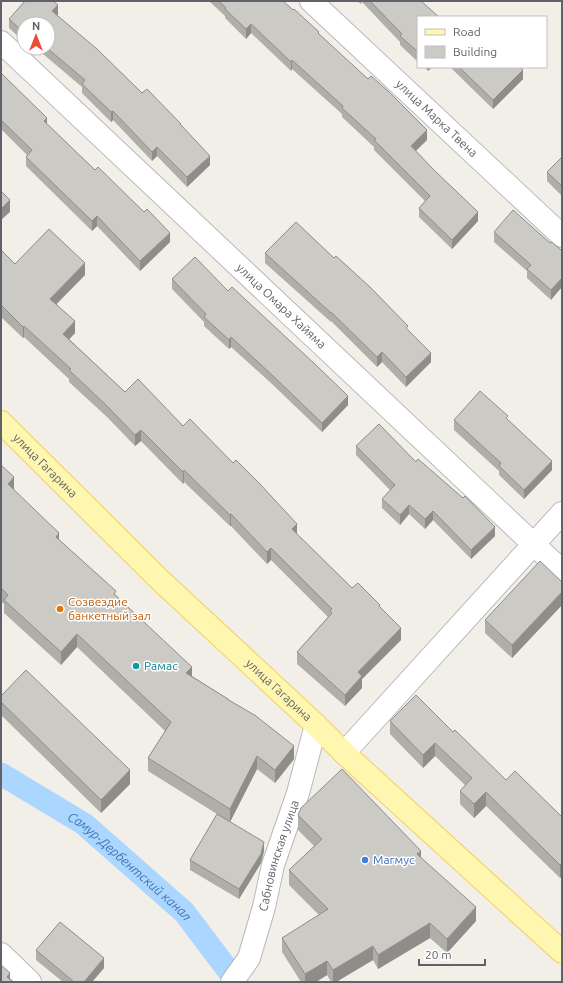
<svg xmlns="http://www.w3.org/2000/svg" width="563" height="983" font-family="Ubuntu,sans-serif">
	<style>
		.lines { fill: none; stroke-linecap: round; stroke-linejoin: round }
		.canal { stroke: #aad6ff; stroke-width: 23 }
		.street-casing { stroke: #b8b9be; stroke-width: 24 }
		.primary-casing { stroke: #f3d05f; stroke-width: 24 }
		.street { stroke: #fff; stroke-width: 22 }
		.primary { stroke: #fff6af; stroke-width: 22 }
		.wall { fill: #afaea9 }
		.shaded-wall { fill: #8f8d8a }
		.building { fill: #cccac5; stroke: #8f8d8a }
		.food-dot { fill: #e8710a; stroke: #fff; stroke-width: 1.5 }
		.culture-dot { fill: #0f9aa8; stroke: #fff; stroke-width: 1.5 }
		.shop-dot { fill: #3f7fe0; stroke: #fff; stroke-width: 1.5 }
		.labels { text-anchor: middle; stroke-width: 3; stroke-linejoin: round; paint-order: stroke }
		.street-label { font-size: 12px; fill: #5f6268; stroke: #fff }
		.food-label { font-size: 12px; fill: #c56008; stroke: #fff; text-anchor: start }
		.culture-label { font-size: 12px; fill: #0d838f; stroke: #fff; text-anchor: start }
		.shop-label { font-size: 12px; fill: #366cbe; stroke: #fff; text-anchor: start }
		.water-label { font-size: 13px; font-style: italic; fill: #4375b4; stroke: #fff }
	</style>
	<rect width="100%" height="100%" fill="#f1efe8"/>
	<g class="lines">
		<path class="canal" id="s1" d="M1,774L84,824L184,912L237,982"/>
		<g class="street-casing">
			<g id="street">
				<path id="s2" d="M311,1L562,236"/>
				<path id="s3" d="M1,42L562,571"/>
				<polyline points="344,753 562,513"/>
				<polyline points="1,954 30,982"/>
				<path id="s4" d="M232,982L249,958L264,907L273,865L298,793L316,725"/>
			</g>
		</g>
		<g class="primary-casing">
			<g id="primary">
				<path id="s5" d="M1,422L160,580L316,725L344,753L562,952"/>
			</g>
		</g>
		<use href="#street" class="street"/>
		<use href="#primary" class="primary"/>
	</g>
	<g class="wall">
		<polygon points="209,1 283,1 319,34 427,140 416,151 478,221 452,249 419,217 419,208 425,201 374,150 374,147 342,117 342,114 292,69 291,71 251,33 246,39 225,18 225,16"/>
		<polygon points="357,1 421,1 418,17 418,62 400,45 400,42 362,2 361,4"/>
		<polygon points="57,15 142,93 181,125 210,165 187,187 157,156 152,161 113,120 111,122 82,93 82,87 36,48 48,48 24,24 24,42 9,28 9,19 58,15"/>
		<polygon points="424,67 432,67 428,71"/>
		<polygon points="450,67 519,67 523,79 493,109"/>
		<polygon points="1,73 47,124 170,242 140,271 97,226 92,231 26,166 26,157 27,155 1,129"/>
		<polygon points="562,157 562,196 547,181 547,172"/>
		<polygon points="494,232 550,243 552,242 551,300 527,278 527,271 494,242"/>
		<polygon points="1,250 15,264 85,275 57,304 75,333 69,339 125,392 183,426 233,463 260,485 297,534 352,588 380,607 401,640 362,679 362,688 345,706 297,664 297,652 328,617 271,560 267,564 231,526 230,526 184,482 183,484 141,441 135,446 107,417 69,382 69,379 24,337 23,338 1,317"/>
		<polygon points="265,253 408,330 431,362 406,387 382,362 377,367 331,321 331,322 265,263"/>
		<polygon points="172,279 228,291 348,405 322,432 272,384 231,347 229,349 204,326 204,322 172,289"/>
		<polygon points="454,420 508,420 552,470 524,499 499,475 499,471 454,430"/>
		<polygon points="356,446 416,462 495,536 471,559 433,520 425,529 409,514 400,525 382,508 382,499 390,490 356,455"/>
		<polygon points="1,465 14,490 59,540 116,595 192,676 228,699 294,759 275,783 257,769 230,822 264,851 261,863 239,899 190,870 190,860 217,814 148,771 148,758 165,731 77,647 61,665 4,613 4,604 1,601"/>
		<polygon points="562,582 562,605 512,658 485,633 485,620"/>
		<polygon points="1,696 130,784 101,813 1,715"/>
		<polygon points="390,721 453,732 506,780 562,817 562,876 560,878 486,806 474,818 460,804 460,791 465,785 435,756 423,768 390,734"/>
		<polygon points="298,815 421,858 476,921 447,953 430,938 378,969 373,960 336,982 331,982 327,975 316,982 301,982 282,952 282,938 319,915 289,885 289,870 314,846 298,830"/>
		<polygon points="36,950 104,968 92,982 63,982 36,960"/>
	</g>
	<g class="shaded-wall">
		<polygon points="58,5 58,15 52,21 52,11"/>
		<polygon points="251,24 251,33 246,39 246,29"/>
		<polygon points="292,60 292,69 291,71 291,62"/>
		<polygon points="428,67 432,67 428,71"/>
		<polygon points="523,70 523,79 493,109 493,100"/>
		<polygon points="113,111 113,120 111,122 111,112"/>
		<polygon points="47,118 47,127 44,121"/>
		<polygon points="427,130 427,140 411,155 411,146"/>
		<polygon points="157,147 157,156 152,161 152,152"/>
		<polygon points="210,156 210,165 187,187 187,177"/>
		<polygon points="10,200 10,212 1,220 1,209"/>
		<polygon points="478,212 478,221 452,249 452,240"/>
		<polygon points="97,216 97,226 92,231 92,221"/>
		<polygon points="170,233 170,242 140,271 140,261"/>
		<polygon points="85,263 85,275 50,310 50,299"/>
		<polygon points="562,278 562,287 551,300 551,290"/>
		<polygon points="75,321 75,333 63,346 63,334"/>
		<polygon points="24,326 24,337 23,338 23,327"/>
		<polygon points="231,337 231,347 229,349 229,340"/>
		<polygon points="382,352 382,362 377,367 377,357"/>
		<polygon points="431,353 431,362 406,387 406,377"/>
		<polygon points="348,396 348,405 322,432 322,423"/>
		<polygon points="141,430 141,441 135,446 135,435"/>
		<polygon points="552,461 552,470 524,499 524,490"/>
		<polygon points="184,470 184,482 183,484 183,472"/>
		<polygon points="14,477 14,490 8,484"/>
		<polygon points="409,505 409,514 400,525 400,515"/>
		<polygon points="433,511 433,520 425,529 425,519"/>
		<polygon points="231,514 231,526 230,526 230,515"/>
		<polygon points="297,524 297,535 292,529"/>
		<polygon points="495,527 495,536 471,559 471,550"/>
		<polygon points="59,533 59,546 56,537"/>
		<polygon points="271,548 271,560 267,564 267,552"/>
		<polygon points="562,592 562,605 512,658 512,645"/>
		<polygon points="401,628 401,640 362,679 362,688 345,706 345,695 358,672"/>
		<polygon points="77,634 77,647 61,665 61,652"/>
		<polygon points="192,667 192,680 186,673"/>
		<polygon points="435,743 435,756 423,768 423,755"/>
		<polygon points="294,746 294,759 275,783 275,770"/>
		<polygon points="257,756 257,769 230,822 230,809"/>
		<polygon points="130,770 130,784 101,813 101,800"/>
		<polygon points="486,792 486,806 474,818 474,804"/>
		<polygon points="264,842 264,851 261,863 239,899 239,889"/>
		<polygon points="421,851 421,865 417,854"/>
		<polygon points="562,863 562,876 560,878 560,865"/>
		<polygon points="476,907 476,921 447,953 447,939"/>
		<polygon points="430,923 430,938 378,969 378,955"/>
		<polygon points="373,946 373,960 336,982 333,982 333,970"/>
		<polygon points="104,958 104,968 92,982 84,982"/>
		<polygon points="327,961 327,975 316,982 305,982 305,974"/>
		<polygon points="10,973 10,982 7,977"/>
	</g>
	<g class="building">
		<polygon points="25,1 53,1 58,5 52,11 97,49 142,93 147,89 181,124 180,124 210,156 187,177 157,147 152,152 113,111 111,112 82,84 85,80 47,48 48,48 48,24 24,24 24,33 9,19"/>
		<polygon points="219,1 283,1 293,10 294,9 319,32 318,33 368,79 371,76 388,91 427,130 411,146 434,170 478,212 452,240 419,208 430,196 374,140 376,139 342,108 343,106 292,60 291,62 251,24 246,29 225,9 226,8"/>
		<polygon points="370,1 421,1 439,17 418,17 418,52 400,36 402,34"/>
		<polygon points="459,67 519,67 523,70 493,100"/>
		<polygon points="1,73 47,118 44,121 95,170 98,167 144,212 147,209 170,233 140,261 97,216 92,221 26,157 32,150 1,120"/>
		<polygon points="562,157 562,186 547,172"/>
		<polygon points="1,191 10,200 1,209"/>
		<polygon points="513,210 550,243 552,242 562,251 562,278 551,290 527,269 531,265 494,232"/>
		<polygon points="296,222 334,258 336,256 370,287 408,326 406,328 431,353 406,377 382,352 377,357 331,312 331,313 265,253"/>
		<polygon points="49,229 85,263 50,299 75,321 63,334 125,392 138,379 183,426 190,419 233,463 236,460 260,484 297,524 292,529 352,588 358,583 380,605 379,606 401,628 358,672 362,676 345,695 297,652 332,613 330,611 332,609 271,548 267,552 231,514 230,515 184,470 183,472 141,430 135,435 107,406 69,370 71,369 24,326 23,327 1,305 1,250 15,264"/>
		<polygon points="195,257 228,291 232,287 318,367 348,396 322,423 272,375 231,337 229,340 204,317 206,314 172,279"/>
		<polygon points="480,391 508,416 506,418 552,461 524,490 499,466 501,463 454,420"/>
		<polygon points="379,424 416,462 418,459 463,498 465,496 495,527 471,550 433,511 425,519 409,505 400,515 382,499 395,485 356,446"/>
		<polygon points="1,465 14,477 8,484 59,533 56,537 116,591 114,594 192,667 186,673 228,699 227,699 256,716 294,746 275,770 257,756 230,809 148,758 171,722 77,634 61,652 4,600 8,595 1,588"/>
		<polygon points="540,561 562,582 562,592 512,645 485,620"/>
		<polygon points="26,670 130,770 101,800 1,702 1,696"/>
		<polygon points="416,695 453,732 455,730 506,780 515,771 562,817 562,863 560,865 486,792 474,804 460,791 472,778 435,743 423,755 390,721"/>
		<polygon points="342,769 421,851 417,854 476,907 447,939 430,923 378,955 373,946 333,970 327,961 305,974 282,938 328,909 289,870 322,839 298,815 301,808"/>
		<polygon points="217,814 264,842 261,854 239,889 190,860"/>
		<polygon points="60,922 104,958 84,982 74,982 36,950"/>
		<polygon points="1,965 10,973 7,977 13,982 1,982"/>
	</g>
	<circle class="food-dot" cx="60" cy="609" r="4"/>
	<circle class="culture-dot" cx="136" cy="666" r="4"/>
	<circle class="shop-dot" cx="365" cy="860" r="4"/>
	<g class="labels">
		<g class="street-label">
			<text dy="4" stroke="none"><textPath href="#s2" startOffset="172">улица Марка Твена</textPath></text>
			<text dy="4" stroke="none"><textPath href="#s3" startOffset="385">улица Омара Хайяма</textPath></text>
			<text dy="4" stroke="none"><textPath href="#s5" startOffset="62">улица Гагарина</textPath></text>
			<text dy="4" stroke="none"><textPath href="#s5" startOffset="386">улица Гагарина</textPath></text>
			<text dy="4" stroke="none"><textPath href="#s4" startOffset="136">Сабновинская улица</textPath></text>
		</g>
		<g class="food-label">
			<text x="68" y="606">Созвездие<tspan x="68" dy="14">банкетный зал</tspan></text>
		</g>
		<g class="culture-label">
			<text x="144" y="670">Рамас</text>
		</g>
		<g class="shop-label">
			<text x="373" y="864">Магмус</text>
		</g>
		<g class="water-label">
			<text dy="5" stroke="none"><textPath href="#s1" startOffset="159">Самур-Дербентский канал</textPath></text>
		</g>
	</g>
	<rect width="563" height="983" fill="none" stroke="#5f6268" stroke-width="4"/>
	<rect x="417" y="16" width="130" height="52" fill="#ffffff" stroke="#bfc0c3"/>
	<rect x="425" y="29" width="20" height="6" fill="#fff6af" stroke="#bfc0c3"/>
	<text x="453" y="36" font-size="12" fill="#5f6268">Road</text>
	<rect x="425" y="46" width="20" height="12" fill="#cccac5" stroke="#bfc0c3"/>
	<text x="453" y="56" font-size="12" fill="#5f6268">Building</text>
	<g transform="translate(36 36)"><circle r="19" fill="#ffffff" stroke="#bfc0c3"/>
	<path d="M0-3L7 15L0 10L-7 15Z" fill="#eb4a34"/>
	<text y="-6" font-size="11" font-weight="bold" text-anchor="middle" fill="#5f6268">N</text>
	</g>
	<path d="M419 959v6h66v-6" fill="none" stroke="#5f6268" stroke-width="2"/>
	<text x="425" y="959" font-size="12" fill="#5f6268" stroke="#ffffff" stroke-width="3" paint-order="stroke">20 m</text>
</svg>
